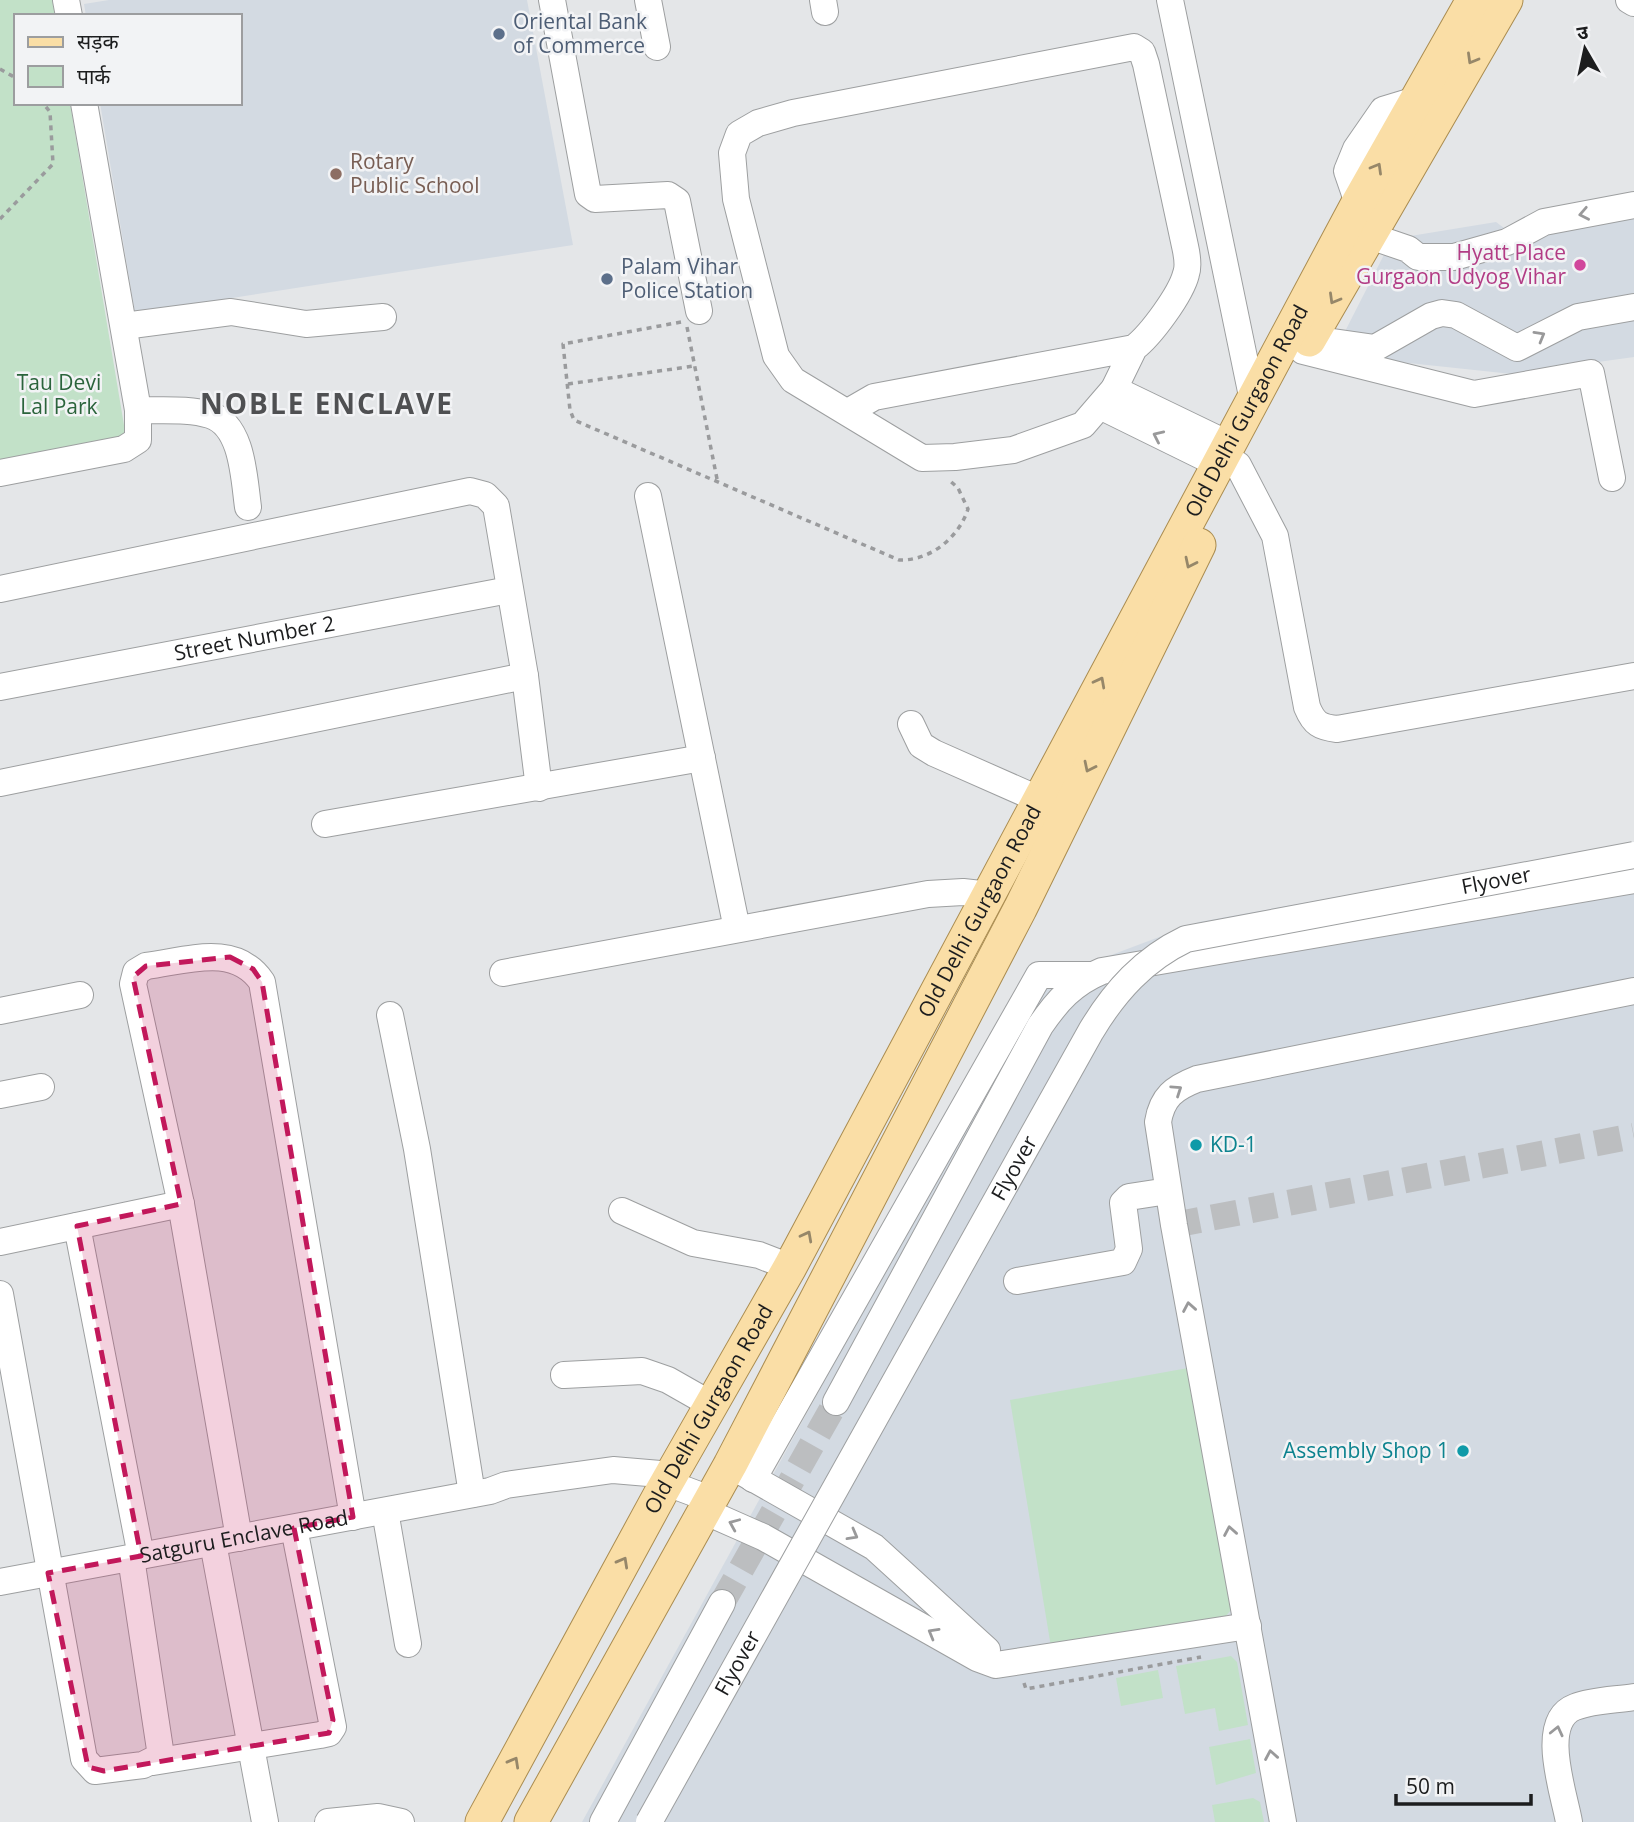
<svg xmlns="http://www.w3.org/2000/svg" width="1634" height="1822" font-family="'Open Sans','Noto Sans Devanagari',sans-serif">
	<style>
		.built { fill: #d3dae2 }
		.green { fill: #c2e1c8 }
		.lines { fill: none; stroke-linecap: round; stroke-linejoin: round }
		.minor-tunnel { stroke: #bcbec0; stroke-width: 26; stroke-dasharray: 26 13; stroke-linecap: butt }
		.minor-casing { stroke: #9d9fa0; stroke-width: 28 }
		.major-casing { stroke: #aa8c50; stroke-width: 35 }
		.path { stroke: #9a9b9d; stroke-width: 3.5; stroke-dasharray: 5 5; stroke-linecap: butt }
		.minor { stroke: #fff; stroke-width: 26 }
		.major { stroke: #fadea6; stroke-width: 33 }
		.minor-bridge-casing { stroke: #9d9fa0; stroke-width: 28; stroke-linecap: butt }
		.minor-bridge { stroke: #fff; stroke-width: 26 }
		.oneway { stroke: #968769 }
		.oneway2 { stroke: #99999a }
		.marked { fill: #c2185b; fill-opacity: 0.2; stroke: #c2185b; stroke-width: 5; stroke-dasharray: 14 9; stroke-linejoin: round }
		.service-dot { fill: #5c6f8a; stroke: #f2f3f5; stroke-width: 2.5 }
		.education-dot { fill: #8d6e63; stroke: #f2f3f5; stroke-width: 2.5 }
		.hotel-dot { fill: #d1479c; stroke: #f2f3f5; stroke-width: 2.5 }
		.culture-dot { fill: #0f9aa8; stroke: #f2f3f5; stroke-width: 2.5 }
		.labels { text-anchor: middle; stroke-width: 5; stroke-linejoin: round; paint-order: stroke }
		.service-label { font-size: 21px; fill: #4e5e75; stroke: #f2f3f5; text-anchor: start }
		.education-label { font-size: 21px; fill: #785e54; stroke: #f2f3f5; text-anchor: start }
		.hotel-label { font-size: 21px; fill: #b23c85; stroke: #f2f3f5; text-anchor: end }
		.park-label { font-size: 21px; fill: #2b643c; stroke: #f2f3f5 }
		.street-label { font-size: 21px; fill: #1c1d1e; stroke: #f2f3f5 }
		.culture-label { font-size: 21px; fill: #0d838f; stroke: #f2f3f5; text-anchor: start }
		.district-label { font-size: 28px; font-weight: bold; letter-spacing: 2px; fill: #4f5052; stroke: #f2f3f5 }
	</style>
	<rect width="100%" height="100%" fill="#e4e6e8"/>
	<g class="built">
		<polygon points="109,0 527,0 573,245 135,313 100,103 240,103 240,16 86,16 84,4"/>
		<polygon points="1634,204 1634,357 1512,374 1333,355 1392,239 1496,222 1508,231"/>
		<polygon points="1634,843 1634,1822 582,1822 1045,980 1199,922"/>
	</g>
	<g class="green">
		<polygon points="0,0 53,0 55,16 16,16 16,103 70,103 127,443 0,468"/>
		<polygon points="1188,1368 1231,1610 1220,1623 1052,1653 1010,1400"/>
		<polygon points="1231,1656 1237,1662 1248,1725 1219,1731 1215,1708 1185,1714 1176,1666"/>
		<polygon points="1158,1670 1163,1698 1121,1706 1116,1678"/>
		<polygon points="1250,1739 1256,1773 1216,1785 1209,1747"/>
		<polygon points="1253,1798 1260,1802 1264,1822 1215,1822 1212,1805"/>
	</g>
	<g class="lines">
		<g class="minor-tunnel">
			<polyline points="1174,1225 1634,1136"/>
			<polyline points="722,1603 836,1402"/>
		</g>
		<g class="minor-casing">
			<g id="minor">
				<polyline points="66,0 69,16"/>
				<polyline points="552,0 588,194 595,199 668,195 677,201 699,311"/>
				<polyline points="648,0 657,47"/>
				<polyline points="823,0 825,12"/>
				<polyline points="1170,0 1253,401"/>
				<polyline points="1629,0 1634,3"/>
				<polyline points="1358,203 1347,171 1356,149 1383,110 1416,100"/>
				<polyline points="1370,236 1408,249 1418,257 1454,257 1507,242 1544,222 1634,205"/>
				<polyline points="124,326 231,312 306,324 383,317"/>
				<polyline points="1333,342 1375,348 1431,316 1442,313 1456,315 1517,348 1578,317 1634,307"/>
				<polyline points="1303,351 1474,394 1591,373 1612,478"/>
				<polyline points="1114,389 1228,444"/>
				<polyline points="1100,406 1218,464"/>
				<path d="M138,410C161,411 188,408 210,415C243,425 244,479 248,507"/>
				<path d="M848,412L874,397L1134,348C1151,335 1181,294 1186,274C1189,266 1187,255 1185,246L1146,64L1142,52L1134,47L793,113L758,123L739,134L732,153L736,199L776,356L793,380L922,458L955,457L1013,450L1083,425L1114,389L1134,348"/>
				<path d="M1238,465L1275,536L1307,707C1314,724 1320,727 1337,729L1634,676"/>
				<polyline points="0,473 124,449 138,440 138,410 84,103"/>
				<polyline points="648,496 737,929"/>
				<polyline points="0,589 470,491 485,495 496,506 525,676 539,788"/>
				<path id="s1" d="M0,687L509,590"/>
				<polyline points="911,724 921,745 934,753 1038,799"/>
				<polyline points="0,783 525,676"/>
				<polyline points="325,824 702,758"/>
				<polyline points="503,973 928,894 963,892 990,895"/>
				<polyline points="0,1011 80,995"/>
				<polyline points="390,1015 417,1149 472,1494"/>
				<polyline points="0,1095 41,1087"/>
				<polyline points="622,1211 693,1243 759,1255 790,1267"/>
				<polyline points="77,1226 141,1556"/>
				<polyline points="0,1242 181,1204"/>
				<polyline points="1017,1281 1123,1262 1129,1249 1123,1203 1129,1197 1168,1191"/>
				<polyline points="0,1294 84,1759 95,1771 143,1765 161,1756 131,1558"/>
				<polyline points="564,1375 642,1371 668,1380 712,1405"/>
				<path d="M836,1402L1040,1026C1057,1001 1073,983 1102,971L1634,880"/>
				<polyline points="740,1471 874,1547 987,1650"/>
				<polyline points="753,1479 1039,975 1092,975"/>
				<polyline points="667,1483 710,1499"/>
				<polyline points="385,1511 408,1644"/>
				<polyline points="704,1511 763,1537 977,1658 996,1665 1248,1626"/>
				<path d="M239,1538L181,1204L133,984L136,972L146,966C186,961 235,942 262,982L353,1517"/>
				<polyline points="213,1543 265,1822"/>
				<path id="s2" d="M0,1582L490,1491L506,1485L613,1470L672,1475"/>
				<polyline points="153,1762 320,1735 329,1733 333,1727 294,1528"/>
				<polyline points="328,1822 378,1817 401,1822"/>
				<polyline points="603,1822 722,1603"/>
				<path d="M1283,1822L1174,1225L1158,1122C1162,1097 1174,1088 1197,1079L1634,991"/>
				<path d="M1569,1822C1564,1793 1538,1721 1575,1707C1593,1700 1616,1700 1634,1697"/>
			</g>
		</g>
		<g class="major-casing">
			<g id="major">
				<polyline points="1309,340 1506,0"/>
				<path id="s3" d="M482,1822L662,1491L790,1267L1358,203L1473,0"/>
				<polyline points="531,1822 730,1465 1020,909 1199,545"/>
			</g>
		</g>
		<g class="path">
			<polyline points="0,69 16,78"/>
			<polyline points="0,219 53,164 50,112 43,103"/>
			<path d="M681,322L563,344L570,410L574,420L899,560C931,561 959,537 968,509L958,488L948,479"/>
			<polyline points="687,327 718,484"/>
			<polyline points="568,384 694,366"/>
			<polyline points="1024,1683 1026,1689 1201,1657"/>
		</g>
		<use href="#minor" class="minor"/>
		<use href="#major" class="major"/>
		<g class="minor-bridge-casing">
			<g id="minor-bridge">
				<path id="s4" d="M649,1822L1091,1031C1115,991 1144,959 1186,939L1634,855"/>
			</g>
		</g>
		<use href="#minor-bridge" class="minor-bridge"/>
	</g>
	<defs><path id="oneway-chevron" d="M-2-3.5L2.5 0L-2 3.5" fill="none" stroke-width="1.6" stroke-linecap="round" stroke-linejoin="round" transform="scale(1.75)"/></defs>
	<g class="oneway">
		<use href="#oneway-chevron" transform="translate(1472 59) rotate(120)"/>
		<use href="#oneway-chevron" transform="translate(1377 168) rotate(-60)"/>
		<use href="#oneway-chevron" transform="translate(1334 299) rotate(120)"/>
		<use href="#oneway-chevron" transform="translate(1190 563) rotate(116)"/>
		<use href="#oneway-chevron" transform="translate(1100 682) rotate(-62)"/>
		<use href="#oneway-chevron" transform="translate(1089 767) rotate(116)"/>
		<use href="#oneway-chevron" transform="translate(807 1236) rotate(-62)"/>
		<use href="#oneway-chevron" transform="translate(623 1562) rotate(-61)"/>
		<use href="#oneway-chevron" transform="translate(514 1762) rotate(-61)"/>
	</g>
	<g class="oneway2">
		<use href="#oneway-chevron" transform="translate(1584 214) rotate(169)"/>
		<use href="#oneway-chevron" transform="translate(1540 336) rotate(-30)"/>
		<use href="#oneway-chevron" transform="translate(1158 436) rotate(-155)"/>
		<use href="#oneway-chevron" transform="translate(1177 1090) rotate(-34)"/>
		<use href="#oneway-chevron" transform="translate(1189 1307) rotate(-100)"/>
		<use href="#oneway-chevron" transform="translate(734 1524) rotate(-157)"/>
		<use href="#oneway-chevron" transform="translate(1230 1531) rotate(-100)"/>
		<use href="#oneway-chevron" transform="translate(853 1535) rotate(29)"/>
		<use href="#oneway-chevron" transform="translate(933 1633) rotate(-150)"/>
		<use href="#oneway-chevron" transform="translate(1557 1731) rotate(-77)"/>
		<use href="#oneway-chevron" transform="translate(1271 1755) rotate(-100)"/>
	</g>
	<path class="marked" d="M230,957L253,969L262,982L353,1517L294,1528L333,1720L329,1733L104,1771L88,1767L48,1573L141,1556L77,1226L181,1204L133,977L146,966Z"/>
	<g class="service-dot">
		<circle cx="499" cy="34" r="7"/>
		<circle cx="607" cy="279" r="7"/>
	</g>
	<circle class="education-dot" cx="336" cy="174" r="7"/>
	<circle class="hotel-dot" cx="1580" cy="265" r="7"/>
	<g class="culture-dot">
		<circle cx="1196" cy="1145" r="7"/>
		<circle cx="1463" cy="1451" r="7"/>
	</g>
	<g class="labels">
		<g class="service-label">
			<text x="513" y="29">Oriental Bank<tspan x="513" dy="24">of Commerce</tspan></text>
			<text x="621" y="274">Palam Vihar<tspan x="621" dy="24">Police Station</tspan></text>
		</g>
		<g class="education-label">
			<text x="350" y="169">Rotary<tspan x="350" dy="24">Public School</tspan></text>
		</g>
		<g class="hotel-label">
			<text x="1566" y="260">Hyatt Place<tspan x="1566" dy="24">Gurgaon Udyog Vihar</tspan></text>
		</g>
		<g class="park-label">
			<text x="59" y="390">Tau Devi<tspan x="59" dy="24">Lal Park</tspan></text>
		</g>
		<g class="street-label">
			<text dy="7" stroke="none"><textPath href="#s3" startOffset="1605">Old Delhi Gurgaon Road</textPath></text>
			<text dy="7" stroke="none"><textPath href="#s1" startOffset="259">Street Number 2</textPath></text>
			<text dy="7" stroke="none"><textPath href="#s4" startOffset="1356">Flyover</textPath></text>
			<text dy="7" stroke="none"><textPath href="#s3" startOffset="1038">Old Delhi Gurgaon Road</textPath></text>
			<text dy="7" stroke="none"><textPath href="#s4" startOffset="749">Flyover</textPath></text>
			<text dy="7" stroke="none"><textPath href="#s3" startOffset="471">Old Delhi Gurgaon Road</textPath></text>
			<text dy="7" stroke="none"><textPath href="#s2" startOffset="248">Satguru Enclave Road</textPath></text>
			<text dy="7" stroke="none"><textPath href="#s4" startOffset="182">Flyover</textPath></text>
		</g>
		<g class="culture-label">
			<text x="1210" y="1152">KD-1</text>
			<text x="1449" y="1458" text-anchor="end">Assembly Shop 1</text>
		</g>
		<g class="district-label">
			<text x="327" y="414">NOBLE ENCLAVE</text>
		</g>
	</g>
	<rect x="14" y="14" width="228" height="91" fill="#f2f3f5" stroke="#9c9d9f" stroke-width="2"/>
	<rect x="28" y="37" width="35" height="10" fill="#fadea6" stroke="#9c9d9f" stroke-width="2"/>
	<text x="77" y="49" font-size="21" fill="#1c1d1e">सड़क</text>
	<rect x="28" y="66" width="35" height="21" fill="#c2e1c8" stroke="#9c9d9f" stroke-width="2"/>
	<text x="77" y="84" font-size="21" fill="#1c1d1e">पार्क</text>
	<g transform="translate(1585 49) rotate(351)" stroke="#f2f3f5" stroke-width="5" paint-order="stroke">
	<path d="M0-5L12 26L0 18L-12 26Z" fill="#1c1d1e"/>
	<text y="-10" font-size="19" font-weight="bold" text-anchor="middle" fill="#1c1d1e">उ</text>
	</g>
	<path d="M1396 1794v10h135v-10" fill="none" stroke="#1c1d1e" stroke-width="3.5"/>
	<text x="1406" y="1794" font-size="21" fill="#1c1d1e" stroke="#f2f3f5" stroke-width="5" paint-order="stroke">50 m</text>
</svg>
